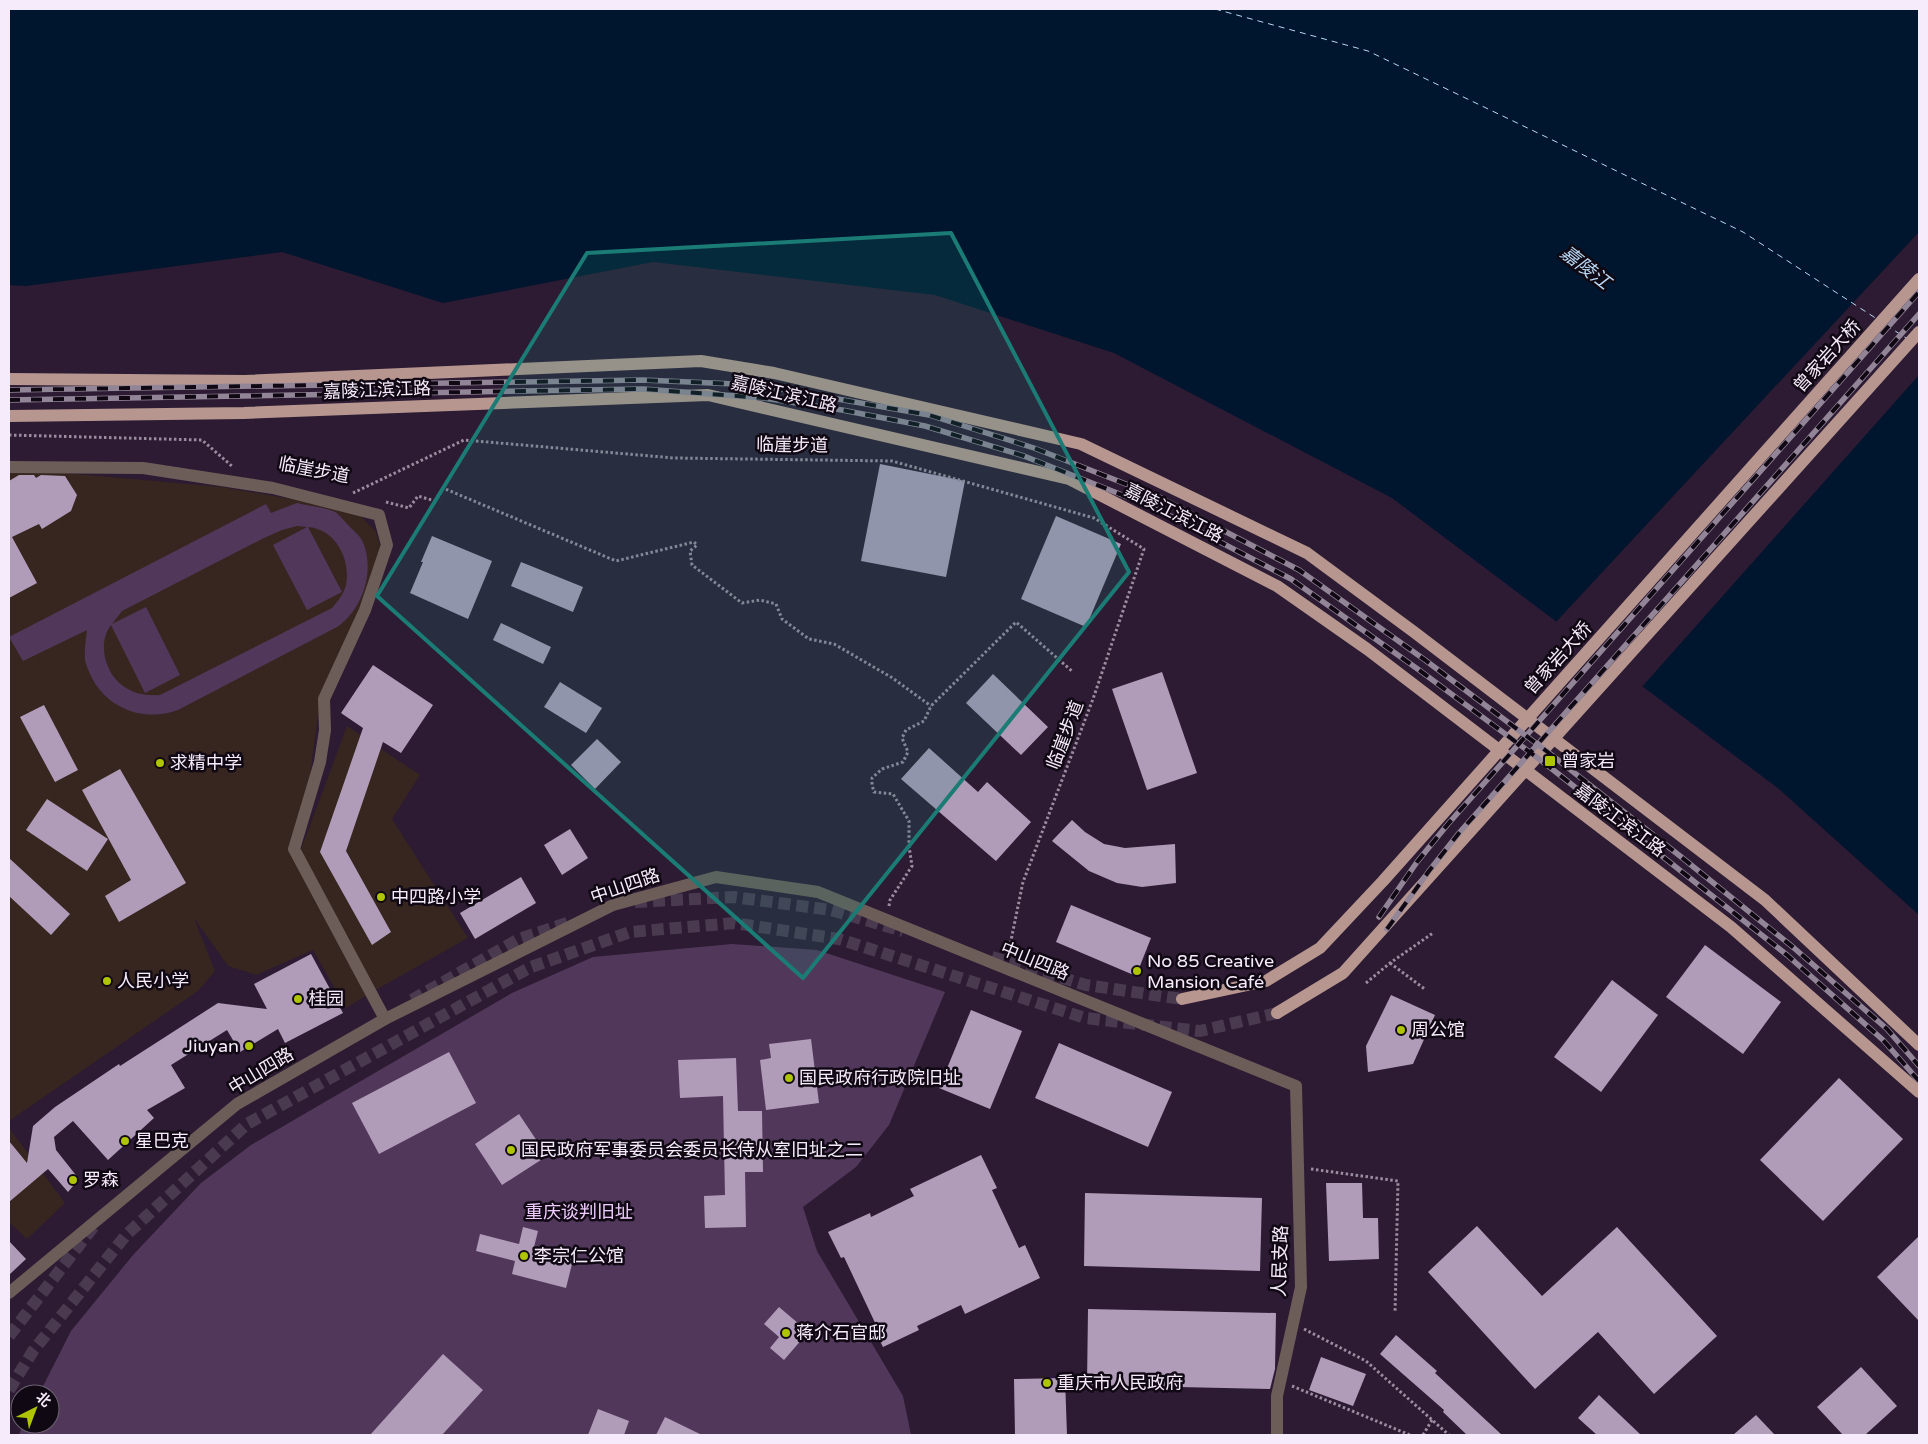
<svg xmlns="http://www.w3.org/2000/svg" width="1928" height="1444" font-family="'Varela Round','Noto Sans SC',sans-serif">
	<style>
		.education { fill: #372520 }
		.green { fill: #51385b; fill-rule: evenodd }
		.water { fill: #00162e }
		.pier { fill: #2c1b32 }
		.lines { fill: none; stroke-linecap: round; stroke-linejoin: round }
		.ferry { stroke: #b9d7f4; stroke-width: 1; stroke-dasharray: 6 5; stroke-linecap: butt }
		.building { fill: #b09cb9 }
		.major-tunnel { stroke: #4a3a50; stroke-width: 12; stroke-dasharray: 12 6; stroke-linecap: butt }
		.path { stroke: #9b8da0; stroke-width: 3; stroke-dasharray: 2.5 2.5; stroke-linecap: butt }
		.minor { stroke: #6c5d59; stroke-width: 12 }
		.major { stroke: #b6968f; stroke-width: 12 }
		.rail-casing { stroke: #938598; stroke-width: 5.5 }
		.rail { stroke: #100913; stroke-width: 4; stroke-dasharray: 11; stroke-linecap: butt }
		.marked { fill: #1b7c75; fill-opacity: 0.2; stroke: #1b7c75; stroke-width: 4; stroke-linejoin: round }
		.poi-dot { fill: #afc503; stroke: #100913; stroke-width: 2 }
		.labels { text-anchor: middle; stroke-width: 5; stroke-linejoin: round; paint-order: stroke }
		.street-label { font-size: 18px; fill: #f6ebfb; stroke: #100913 }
		.poi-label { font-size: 18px; fill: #f6ebfb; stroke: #100913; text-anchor: start }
		.park-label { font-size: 18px; fill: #eecbfd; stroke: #100913 }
		.water-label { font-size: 19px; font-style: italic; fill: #b9d7f4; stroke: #100913 }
	</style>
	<rect width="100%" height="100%" fill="#2c1b32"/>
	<g class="education">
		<polygon points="9,468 222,487 326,505 360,515 376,532 381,548 375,573 320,700 300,852 347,726 420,775 392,819 468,938 372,992 346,1008 313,950 256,975 228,966 194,918 215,971 198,991 9,1121"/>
		<polygon points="9,1128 65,1203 27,1239 9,1222"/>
	</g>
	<g class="green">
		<path d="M297,503C309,506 324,507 335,512C340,515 345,522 349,526C353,530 359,535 362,540C376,569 363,610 337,627L178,710C148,721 115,712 96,685C92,678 87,669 85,660C84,650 86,640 87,630L23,661L9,637L266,504L271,513ZM297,526L307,527L273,545L307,610L342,592L308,527C336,529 351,560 346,585C344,594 337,602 332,608L160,695C146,696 134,694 123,686C105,673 97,643 111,625L145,693L180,675L146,607L112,624L122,611L264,538L282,530Z"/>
		<polygon points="732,944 817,950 945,992 889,1125 856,1167 803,1207 817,1251 903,1396 911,1435 19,1435 23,1424 50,1424 50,1394 39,1394 71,1331 133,1255 201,1183 251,1145 512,993 593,957"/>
	</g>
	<polygon class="water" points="9,9 1919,9 1919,915 1779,789 1392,498 1114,353 935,295 653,262 443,303 282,252 26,286 9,285"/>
	<polygon class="pier" points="1919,232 1919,375 1641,688 1555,623"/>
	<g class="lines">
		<g class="ferry">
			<polyline points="1215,9 1368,51 1743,232 1877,319"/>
			<polyline points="1886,325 1906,338"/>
		</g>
	</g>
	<g class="building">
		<polygon points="880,464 965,481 946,577 861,561"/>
		<polygon points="19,475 34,475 36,478 41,475 65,476 77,495 71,511 42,529 39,524 12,537 37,583 9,598 9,481"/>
		<polygon points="1056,516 1121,544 1086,627 1021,599"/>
		<polygon points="432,536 492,561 468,619 410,593 423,562 421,562"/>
		<polygon points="521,562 583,587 573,612 511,586"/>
		<polygon points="501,623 551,647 543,664 493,640"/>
		<polygon points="373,665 433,705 401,753 383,742 346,851 391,932 372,945 320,852 363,728 341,713"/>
		<polygon points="1162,672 1197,773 1147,790 1112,689"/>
		<polygon points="993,674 1048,727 1021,755 966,703"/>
		<polygon points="560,682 602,708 586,733 544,707"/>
		<polygon points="44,705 78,770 55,782 20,717"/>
		<polygon points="597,739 621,762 595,789 571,765"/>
		<polygon points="929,748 978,792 987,782 1031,822 996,861 901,779"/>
		<polygon points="120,769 186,883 119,922 105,896 131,880 82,790"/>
		<polygon points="47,799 108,839 87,871 26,830"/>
		<polygon points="1072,820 1085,832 1104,844 1125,848 1175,844 1176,883 1142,887 1117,883 1089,871 1052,841"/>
		<polygon points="570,829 588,858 562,875 544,845"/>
		<polygon points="9,858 70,914 51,935 9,896"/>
		<polygon points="521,877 536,903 475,939 460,913"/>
		<polygon points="1071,905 1151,938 1136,976 1056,942"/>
		<polygon points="1705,945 1781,1002 1743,1054 1666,997"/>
		<polygon points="311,954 343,1013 285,1043 278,1029 240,1052 227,1030 171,1065 185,1088 147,1110 154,1118 108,1160 73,1121 54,1137 56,1150 79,1179 68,1192 48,1169 9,1202 9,1141 27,1163 33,1126 55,1107 119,1064 120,1066 218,1003 267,1009 254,984"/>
		<polygon points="1612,980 1658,1015 1601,1092 1554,1057"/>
		<polygon points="1391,995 1435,1015 1413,1064 1368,1072 1366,1046"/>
		<polygon points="971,1010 1022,1031 990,1109 939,1088"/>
		<polygon points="811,1039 819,1103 766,1110 760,1060 771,1058 769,1044"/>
		<polygon points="1059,1043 1172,1092 1148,1147 1035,1098"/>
		<polygon points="449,1052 476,1103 379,1154 352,1103"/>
		<polygon points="736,1058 738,1111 762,1111 763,1172 745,1172 746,1227 705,1228 704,1196 725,1195 723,1096 680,1098 678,1060"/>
		<polygon points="1839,1078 1903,1139 1823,1221 1760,1160"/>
		<polygon points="519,1114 547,1156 502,1185 475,1144"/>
		<polygon points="981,1155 997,1188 992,1190 1019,1248 1025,1245 1040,1278 965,1314 961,1305 917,1326 919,1330 883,1347 875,1331 878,1329 844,1257 841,1258 828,1232 870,1213 871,1217 914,1196 910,1189"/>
		<polygon points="1326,1183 1362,1183 1363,1218 1378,1218 1379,1259 1329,1261"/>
		<polygon points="1085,1193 1262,1198 1260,1271 1084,1266"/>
		<polygon points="1477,1226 1542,1296 1617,1227 1717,1336 1654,1394 1598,1332 1535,1389 1428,1272"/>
		<polygon points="523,1227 538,1231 533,1251 573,1260 566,1288 512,1274 515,1261 476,1251 480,1234 519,1244"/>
		<polygon points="1919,1236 1919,1321 1877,1277"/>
		<polygon points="9,1241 26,1259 9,1275"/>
		<polygon points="779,1307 799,1324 794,1329 803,1338 784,1360 770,1348 779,1337 764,1324"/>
		<polygon points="1088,1309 1276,1313 1275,1369 1270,1389 1087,1385"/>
		<polygon points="1396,1335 1437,1371 1435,1373 1502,1435 1467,1435 1443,1412 1444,1410 1380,1354"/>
		<polygon points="443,1354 483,1390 442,1435 370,1435"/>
		<polygon points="1321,1357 1366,1374 1353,1406 1309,1390"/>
		<polygon points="1861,1367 1897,1406 1865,1435 1843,1435 1817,1407"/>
		<polygon points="1065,1378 1067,1435 1015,1435 1014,1379"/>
		<polygon points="1599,1395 1641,1435 1597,1435 1578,1418"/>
		<polygon points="598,1409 629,1421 624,1435 588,1435"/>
		<polygon points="1756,1415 1775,1435 1733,1435"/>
		<polygon points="665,1417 702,1435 656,1435"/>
	</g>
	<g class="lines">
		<g class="major-tunnel">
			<polyline points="635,902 734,897 831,910 903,931"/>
			<polyline points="992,957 1086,985 1182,999"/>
			<polyline points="412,1000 519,939 573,921"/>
			<polyline points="9,1336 94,1226"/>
			<polyline points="9,1390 33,1351 126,1235 247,1124 531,967 630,932 734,923 839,939 1085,1018 1200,1031 1277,1013"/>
		</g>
		<g class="path">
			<polyline points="9,435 202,440 233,467"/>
			<polyline points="353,493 464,440 674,458 892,461 1094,518 1144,549 1093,699 1023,882 1008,955"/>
			<polyline points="386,502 409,508 418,496 435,501 443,488 616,561 694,542 697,545 690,551 692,565 742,603 760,600 776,604 782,619 809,639 834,644 891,677 931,706"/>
			<polyline points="889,906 890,900 912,866 909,846 909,821 893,794 874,792 872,785 872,778 882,769 903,762 908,752 902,738 906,730 924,721 931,706 1016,622 1073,672"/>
			<polyline points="1390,963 1426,990"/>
			<polyline points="1366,983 1390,963 1433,933"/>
			<polyline points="1311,1169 1398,1181 1395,1313"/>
			<polyline points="1304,1329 1366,1361 1449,1435"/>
			<polyline points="1292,1386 1410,1435"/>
			<polyline points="1423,1435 1432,1420"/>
		</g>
		<g class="minor">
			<polyline points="9,467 143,468 273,488 379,515 387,545 365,610 324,699 325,730 320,762 294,849 385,1019"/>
			<polyline points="9,1293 237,1104 385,1019 613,905 716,877 818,892 1296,1086 1301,1287 1277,1396 1277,1435"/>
		</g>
		<g class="major">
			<polyline points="9,379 245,381 701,361 774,373 1081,444 1307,553 1414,632 1765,900 1919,1045"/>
			<polyline points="9,416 244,413 708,395 1069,479 1277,586 1367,649 1731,927 1919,1092"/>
			<polyline points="1182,999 1266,981 1320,948 1383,881 1919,279"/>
			<polyline points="1277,1013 1343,973 1919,332"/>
		</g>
		<g class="rail-casing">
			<g id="rail">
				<polyline points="9,390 643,380 758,385 929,415 1034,448 1159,497 1299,570 1425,660 1553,756 1680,856 1794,948 1887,1029 1919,1066"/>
				<polyline points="9,400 643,389 764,398 842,410 925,426 1024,456 1155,508 1291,579 1419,670 1547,765 1787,955 1883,1040 1919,1081"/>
				<polyline points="1379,917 1417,862 1448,824 1919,292"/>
				<polyline points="1387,929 1429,871 1459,833 1919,314"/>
			</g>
		</g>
		<use href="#rail" class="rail"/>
	</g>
	<path class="marked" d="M951,233L1129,572L803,978L377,596L587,253Z"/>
	<g class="poi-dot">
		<rect x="1544" y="755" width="12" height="12" rx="2.5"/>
		<circle cx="160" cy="763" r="5"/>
		<circle cx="381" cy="897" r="5"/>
		<circle cx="1137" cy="971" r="5"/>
		<circle cx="107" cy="981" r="5"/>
		<circle cx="298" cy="999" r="5"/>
		<circle cx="1401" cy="1030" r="5"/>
		<circle cx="249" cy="1046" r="5"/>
		<circle cx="789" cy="1078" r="5"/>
		<circle cx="125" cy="1141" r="5"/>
		<circle cx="511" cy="1150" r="5"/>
		<circle cx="73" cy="1180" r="5"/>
		<circle cx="524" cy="1256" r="5"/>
		<circle cx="786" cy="1333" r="5"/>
		<circle cx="1047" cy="1383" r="5"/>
	</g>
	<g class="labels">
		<g class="street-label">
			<text transform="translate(1827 356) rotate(-48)" y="6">曾家岩大桥</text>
			<text transform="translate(377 390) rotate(-2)" y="6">嘉陵江滨江路</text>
			<text transform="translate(784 394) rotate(13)" y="6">嘉陵江滨江路</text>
			<text transform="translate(792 445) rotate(1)" y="6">临崖步道</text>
			<text transform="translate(314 470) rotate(11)" y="6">临崖步道</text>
			<text transform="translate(1174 513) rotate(27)" y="6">嘉陵江滨江路</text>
			<text transform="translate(1558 658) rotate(-48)" y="6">曾家岩大桥</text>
			<text transform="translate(1065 735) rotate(-69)" y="6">临崖步道</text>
			<text transform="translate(1620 820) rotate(37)" y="6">嘉陵江滨江路</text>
			<text transform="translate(625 886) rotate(-19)" y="6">中山四路</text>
			<text transform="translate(1035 961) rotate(22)" y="6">中山四路</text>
			<text transform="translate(261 1071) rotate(-31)" y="6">中山四路</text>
			<text transform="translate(1280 1261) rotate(-88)" y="6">人民支路</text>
		</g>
		<g class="poi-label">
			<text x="1561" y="767">曾家岩</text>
			<text x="170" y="769">求精中学</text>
			<text x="391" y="903">中四路小学</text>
			<text x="1147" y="967">No 85 Creative<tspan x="1147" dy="21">Mansion Café</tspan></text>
			<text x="117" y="987">人民小学</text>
			<text x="308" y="1005">桂园</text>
			<text x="1411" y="1036">周公馆</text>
			<text x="239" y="1052" text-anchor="end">Jiuyan</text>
			<text x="799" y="1084">国民政府行政院旧址</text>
			<text x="135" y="1147">星巴克</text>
			<text x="521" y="1156">国民政府军事委员会委员长侍从室旧址之二</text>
			<text x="83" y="1186">罗森</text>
			<text x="534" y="1262">李宗仁公馆</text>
			<text x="796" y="1339">蒋介石官邸</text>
			<text x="1057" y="1389">重庆市人民政府</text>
		</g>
		<g class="park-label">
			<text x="579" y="1218">重庆谈判旧址</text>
		</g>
		<g class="water-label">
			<text transform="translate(1586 267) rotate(38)" y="7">嘉陵江</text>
		</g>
	</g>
	<rect width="1928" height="1444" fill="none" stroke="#f6ebfb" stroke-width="20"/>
	<g transform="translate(35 1409) rotate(42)"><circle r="24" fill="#100913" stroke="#6c6370"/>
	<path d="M0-4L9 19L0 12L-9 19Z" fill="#afc503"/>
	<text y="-8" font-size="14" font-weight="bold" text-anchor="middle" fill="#f6ebfb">北</text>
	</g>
</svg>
